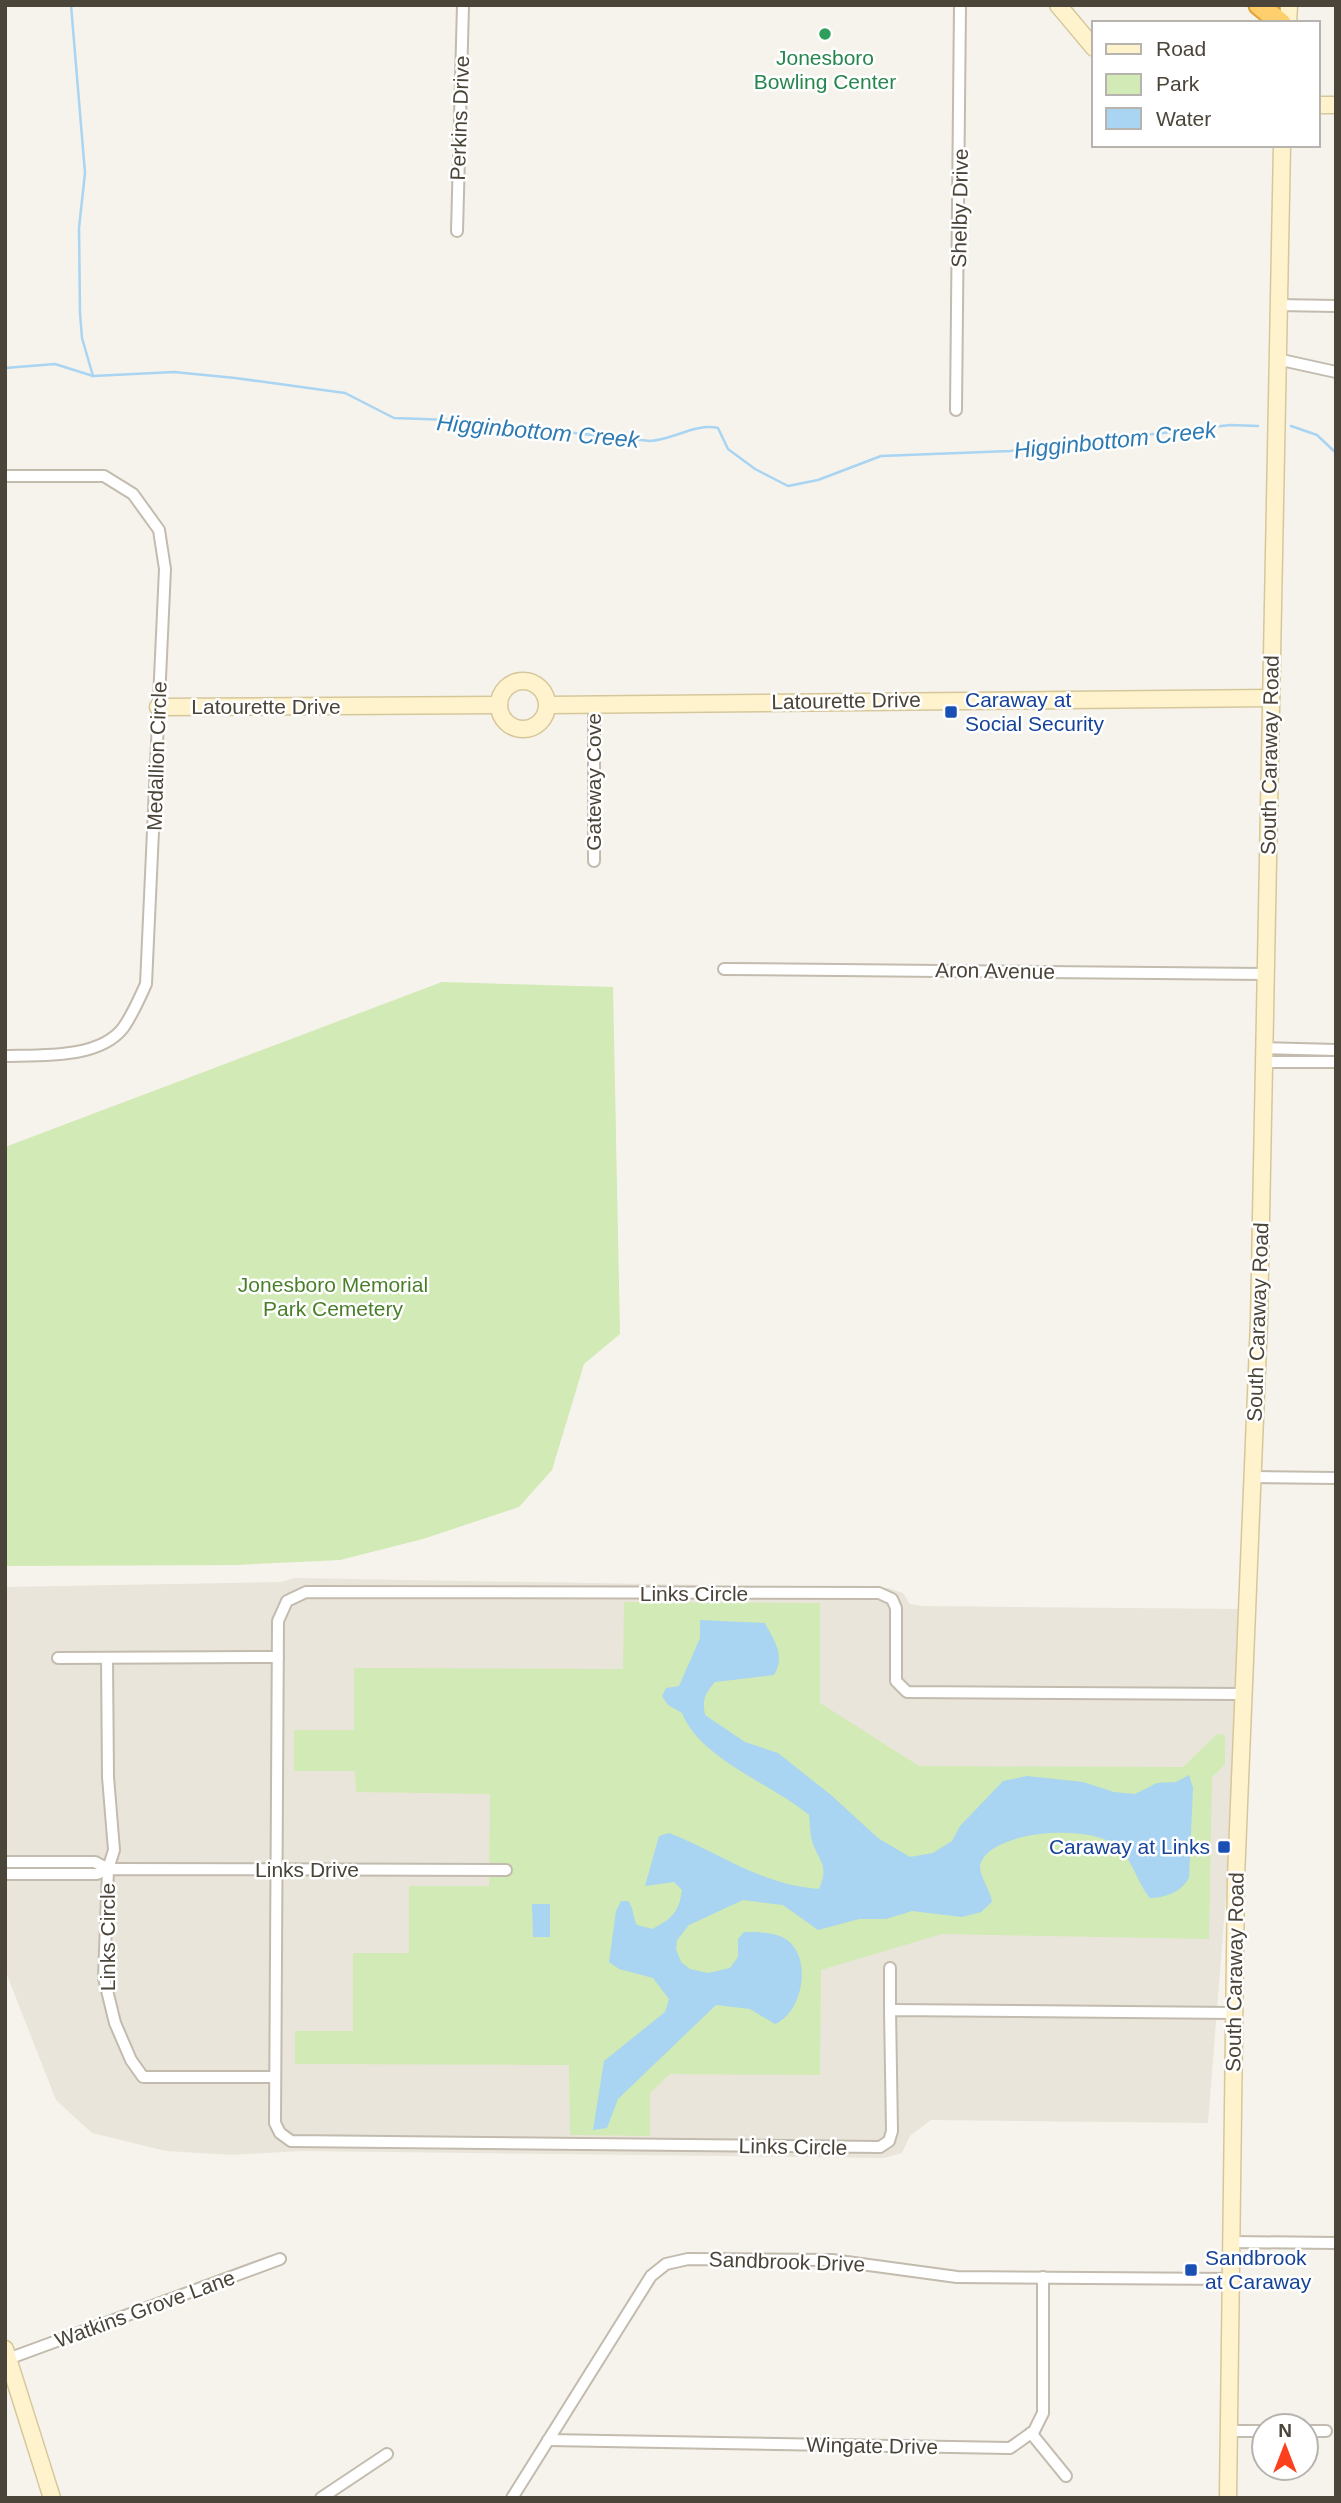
<svg xmlns="http://www.w3.org/2000/svg" width="1341" height="2503" font-family="Helvetica,sans-serif">
	<style>
		.residential { fill: #eae5da }
		.green { fill: #d2eab5 }
		.water { fill: #a9d4f2 }
		.lines { fill: none; stroke-linecap: round; stroke-linejoin: round }
		.stream { stroke: #a9d4f2; stroke-width: 2.5 }
		.street-casing { stroke: #c2bbae; stroke-width: 14 }
		.secondary-casing { stroke: #d6c79b; stroke-width: 19 }
		.highway-casing { stroke: #e0a43c; stroke-width: 23 }
		.street { stroke: #fff; stroke-width: 10 }
		.secondary { stroke: #fff3cd; stroke-width: 16 }
		.highway { stroke: #ffcf6e; stroke-width: 19 }
		.leisure-dot { fill: #2e9e5b; stroke: #fff; stroke-width: 2.5 }
		.transit-dot { fill: #1a4fb4; stroke: #fff; stroke-width: 2.5 }
		.labels { text-anchor: middle; stroke-width: 5; stroke-linejoin: round; paint-order: stroke }
		.leisure-label { font-size: 21px; fill: #27864d; stroke: #fff }
		.street-label { font-size: 21px; fill: #4b4439; stroke: #fff }
		.transit-label { font-size: 21px; fill: #164399; stroke: #fff; text-anchor: start }
		.park-label { font-size: 21px; fill: #4a7f2a; stroke: #fff }
		.water-label { font-size: 23px; font-style: italic; fill: #2e7ab2; stroke: #fff }
	</style>
	<rect width="100%" height="100%" fill="#f6f3ec"/>
	<polygon class="residential" points="294,1578 889,1588 903,1593 910,1604 922,1606 1239,1609 1242,1694 1208,2123 931,2120 910,2136 902,2153 884,2158 301,2151 232,2155 166,2151 92,2133 56,2100 5,1970 5,1587 281,1582"/>
	<g class="green">
		<polygon points="442,982 613,987 620,1334 584,1364 552,1470 519,1507 423,1539 340,1560 235,1565 5,1566 5,1147"/>
		<polygon points="624,1602 820,1603 820,1703 919,1766 1183,1767 1217,1734 1225,1735 1225,1765 1212,1777 1209,1939 942,1934 821,1970 820,2075 670,2074 650,2093 650,2136 570,2135 569,2065 295,2064 295,2031 353,2031 353,1953 409,1953 409,1886 489,1886 490,1794 356,1792 355,1771 294,1771 294,1730 354,1730 354,1668 623,1669"/>
	</g>
	<g class="water">
		<path d="M700,1620L765,1623C774,1641 786,1655 774,1675L715,1682C705,1693 702,1700 705,1715L745,1742L778,1753L831,1795L878,1838L910,1857L933,1853L952,1841L960,1826L1003,1781L1027,1776L1083,1782L1114,1792L1135,1794L1157,1783L1176,1782L1189,1775L1193,1788L1189,1878C1181,1892 1166,1898 1150,1898C1136,1881 1134,1860 1115,1845C1090,1825 996,1829 981,1862C976,1872 991,1890 992,1902L981,1912L962,1917L912,1911L886,1919H859L818,1930L783,1905L743,1900L689,1925L677,1940L676,1949L681,1962L690,1969L708,1973L730,1968L738,1957V1939L744,1932C756,1932 771,1932 782,1937C814,1952 804,2012 775,2024L750,2009L716,2005L618,2099L607,2128L593,2130L604,2061L665,2012L669,1999L653,1978L619,1969L609,1962L616,1911L621,1901H628C634,1908 632,1916 637,1925L652,1929C672,1919 679,1912 682,1890L674,1882L645,1886L659,1836L669,1833C723,1854 758,1884 819,1889C829,1865 820,1863 813,1844C810,1836 810,1824 809,1815C772,1784 700,1759 682,1713L668,1705L662,1696L666,1688L679,1686L700,1638Z"/>
		<polygon points="532,1904 550,1904 550,1937 533,1937"/>
	</g>
	<g class="lines">
		<g class="stream">
			<polyline points="71,5 85,173 79,228 80,313 82,338 93,376"/>
			<path d="M5,368L55,364L93,376L174,372L235,378L345,393L394,418L451,420L650,441C673,440 695,423 718,428L728,449L755,469L788,486L818,480L881,456L1010,451L1230,425L1258,426"/>
			<polyline points="1291,426 1317,435 1336,453"/>
		</g>
		<g class="street-casing">
			<g id="street">
				<polyline points="457,231 463,5"/>
				<polyline points="1278,305 1336,306"/>
				<polyline points="1277,359 1336,372"/>
				<polyline points="956,410 960,5"/>
				<path d="M5,476H104L133,494L159,530L165,569L146,984C139,999 133,1014 123,1028C99,1059 41,1055 5,1056"/>
				<polyline points="594,861 594,702"/>
				<polyline points="724,969 1266,974"/>
				<polyline points="1264,1048 1336,1050"/>
				<polyline points="1264,1062 1336,1062"/>
				<polyline points="1253,1477 1336,1478"/>
				<polyline points="58,1658 278,1657"/>
				<polyline points="107,1658 108,1777 114,1850 108,1869 104,1978 115,2023 131,2060 143,2077 275,2077"/>
				<polyline points="5,1862 95,1862 108,1869"/>
				<polyline points="5,1874 97,1874 108,1869 506,1870"/>
				<polyline points="890,1968 890,2010"/>
				<polyline points="1234,2013 890,2010 892,2131 889,2141 880,2147 291,2141 280,2133 275,2123 278,1621 287,1601 306,1592 879,1593 892,1599 896,1608 896,1681 907,1692 1243,1694"/>
				<polyline points="1231,2242 1336,2243"/>
				<polyline points="5,2360 280,2259"/>
				<polyline points="1228,2431 1264,2431"/>
				<polyline points="1306,2431 1326,2431"/>
				<polyline points="1031,2433 1066,2476"/>
				<polyline points="548,2440 1010,2448 1034,2431 1043,2413 1043,2277"/>
				<polyline points="321,2498 387,2454"/>
				<polyline points="512,2498 651,2276 666,2264 688,2259 832,2260 957,2277 1231,2279"/>
			</g>
		</g>
		<g class="secondary-casing">
			<g id="secondary">
				<polyline points="1058,5 1094,48"/>
				<polyline points="1288,23 1289,5"/>
				<polyline points="1318,105 1336,105"/>
				<circle cx="523" cy="705" r="24"/>
				<polyline points="548,705 1271,698"/>
				<polyline points="158,707 499,705"/>
				<polyline points="5,2349 52,2498"/>
				<polyline points="1228,2498 1236,1877 1259,1321 1282,145"/>
			</g>
		</g>
		<g class="highway-casing">
			<polyline id="highway" points="1259,5 1281,23"/>
		</g>
		<use href="#street" class="street"/>
		<use href="#secondary" class="secondary"/>
		<use href="#highway" class="highway"/>
	</g>
	<circle class="leisure-dot" cx="825" cy="34" r="7"/>
	<g class="transit-dot">
		<rect x="944" y="705" width="14" height="14" rx="3.5"/>
		<rect x="1217" y="1840" width="14" height="14" rx="3.5"/>
		<rect x="1184" y="2263" width="14" height="14" rx="3.5"/>
	</g>
	<g class="labels">
		<g class="leisure-label">
			<text x="825" y="65">Jonesboro<tspan x="825" dy="24">Bowling Center</tspan></text>
		</g>
		<g class="street-label">
			<text transform="translate(460 118) rotate(-88)" y="7">Perkins Drive</text>
			<text transform="translate(960 208) rotate(-89)" y="7">Shelby Drive</text>
			<text transform="translate(846 701) rotate(-1)" y="7">Latourette Drive</text>
			<text x="266" y="714">Latourette Drive</text>
			<text transform="translate(1270 755) rotate(-89)" y="7">South Caraway Road</text>
			<text transform="translate(157 756) rotate(-88)" y="7">Medallion Circle</text>
			<text transform="translate(594 782) rotate(-90)" y="7">Gateway Cove</text>
			<text transform="translate(995 971) rotate(1)" y="7">Aron Avenue</text>
			<text transform="translate(1258 1322) rotate(-88)" y="7">South Caraway Road</text>
			<text x="694" y="1601">Links Circle</text>
			<text x="307" y="1877">Links Drive</text>
			<text transform="translate(108 1937) rotate(-90)" y="7">Links Circle</text>
			<text transform="translate(1235 1972) rotate(-89)" y="7">South Caraway Road</text>
			<text transform="translate(793 2147) rotate(1)" y="7">Links Circle</text>
			<text transform="translate(787 2262) rotate(2)" y="7">Sandbrook Drive</text>
			<text transform="translate(145 2309) rotate(-20)" y="7">Watkins Grove Lane</text>
			<text transform="translate(872 2446) rotate(1)" y="7">Wingate Drive</text>
		</g>
		<g class="transit-label">
			<text x="965" y="707">Caraway at<tspan x="965" dy="24">Social Security</tspan></text>
			<text x="1210" y="1854" text-anchor="end">Caraway at Links</text>
			<text x="1205" y="2265">Sandbrook<tspan x="1205" dy="24">at Caraway</tspan></text>
		</g>
		<g class="park-label">
			<text x="333" y="1292">Jonesboro Memorial<tspan x="333" dy="24">Park Cemetery</tspan></text>
		</g>
		<g class="water-label">
			<text transform="translate(538 431) rotate(5)" y="8">Higginbottom Creek</text>
			<text transform="translate(1115 440) rotate(-6)" y="8">Higginbottom Creek</text>
		</g>
	</g>
	<rect width="1341" height="2503" fill="none" stroke="#4b4439" stroke-width="14"/>
	<rect x="1092" y="21" width="228" height="126" fill="#ffffff" stroke="#b7b4b0" stroke-width="2"/>
	<rect x="1106" y="44" width="35" height="10" fill="#fff3cd" stroke="#b7b4b0" stroke-width="2"/>
	<text x="1156" y="56" font-size="21" fill="#4b4439">Road</text>
	<rect x="1106" y="74" width="35" height="21" fill="#d2eab5" stroke="#b7b4b0" stroke-width="2"/>
	<text x="1156" y="91" font-size="21" fill="#4b4439">Park</text>
	<rect x="1106" y="108" width="35" height="21" fill="#a9d4f2" stroke="#b7b4b0" stroke-width="2"/>
	<text x="1156" y="126" font-size="21" fill="#4b4439">Water</text>
	<g transform="translate(1285 2447)"><circle r="33" fill="#ffffff" stroke="#b7b4b0" stroke-width="2"/>
	<path d="M0-5L12 26L0 18L-12 26Z" fill="#fc3f1d"/>
	<text y="-10" font-size="19" font-weight="bold" text-anchor="middle" fill="#4b4439">N</text>
	</g>
</svg>
